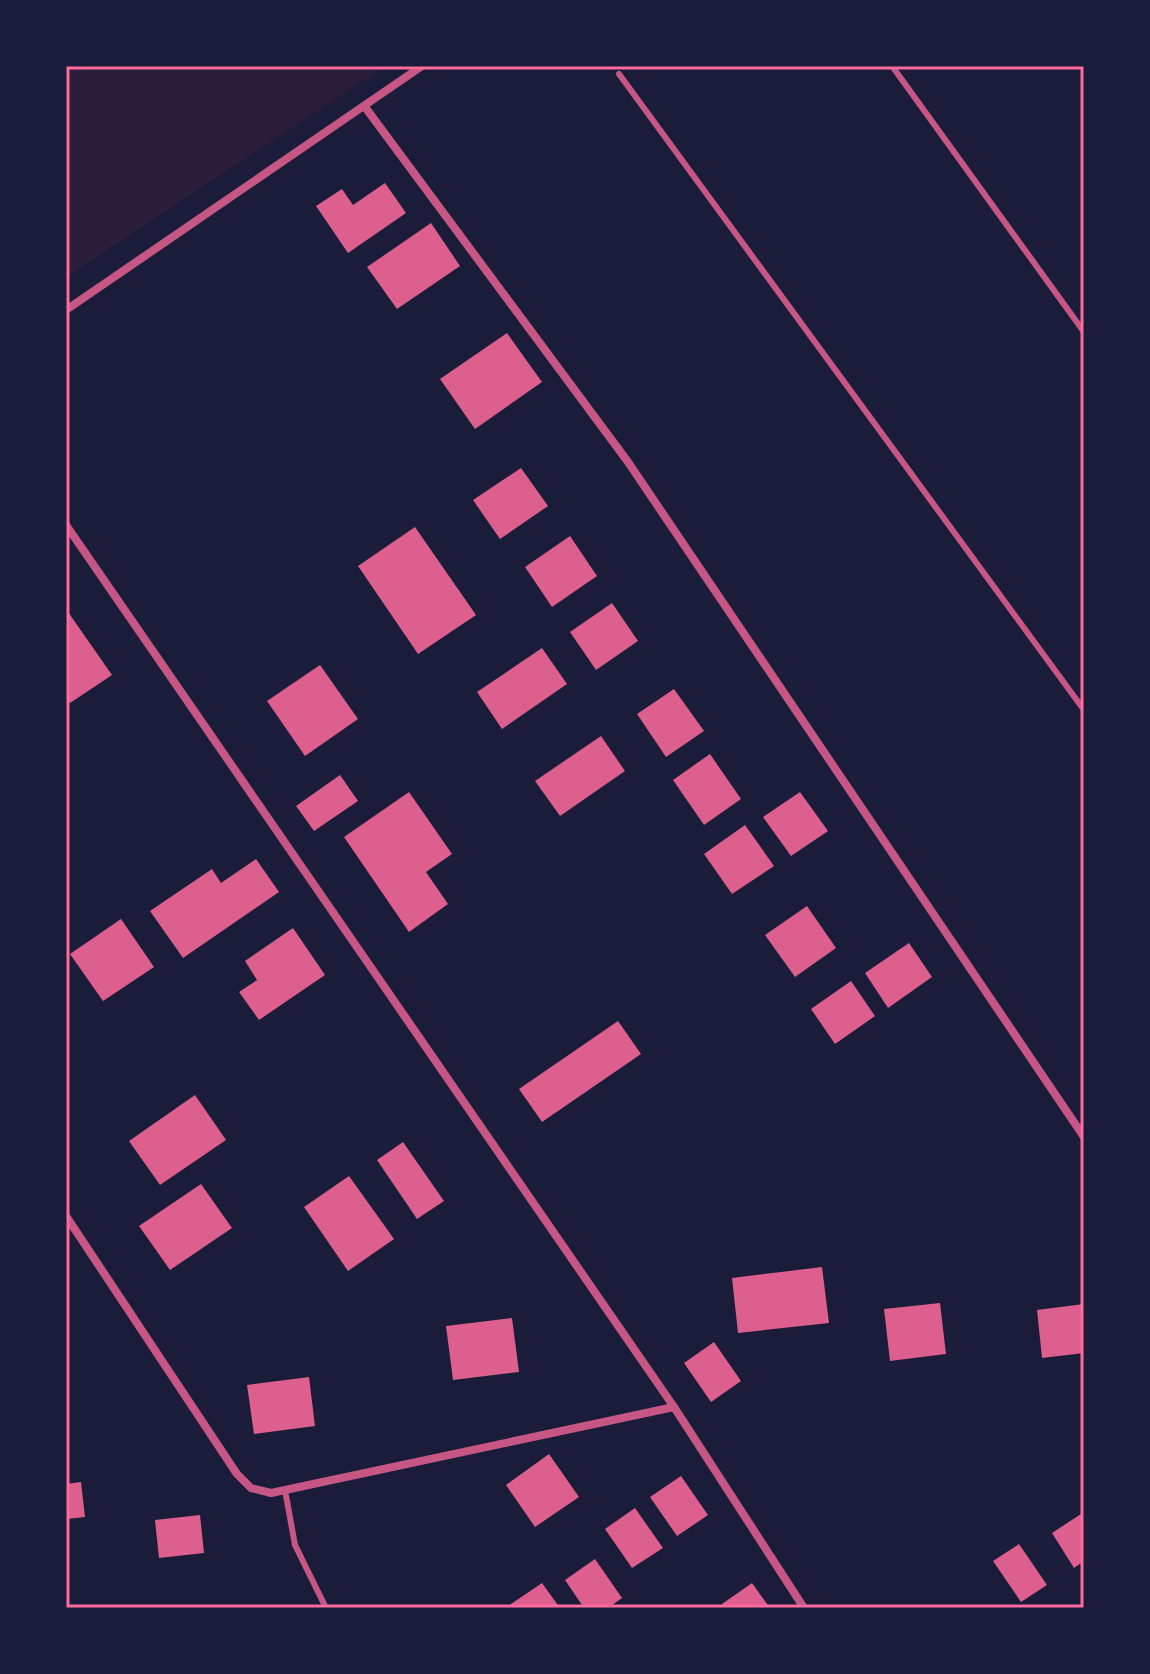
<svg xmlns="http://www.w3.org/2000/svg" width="1150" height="1674" font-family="Arial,sans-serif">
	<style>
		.green { fill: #2a1e3b }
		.building { fill: #dd5f8e }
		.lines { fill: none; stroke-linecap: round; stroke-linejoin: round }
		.service { stroke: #c65784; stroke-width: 6 }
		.minor { stroke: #c65784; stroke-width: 8 }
		.neatline { fill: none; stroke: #ff6b9d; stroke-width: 3 }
	</style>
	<rect width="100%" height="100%" fill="#1b1b3a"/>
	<polygon class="green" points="66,66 386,66 66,277"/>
	<g class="building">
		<polygon points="385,183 406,213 348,253 316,206 342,189 353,205"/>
		<polygon points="431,223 460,266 397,309 367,267"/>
		<polygon points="507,333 542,382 475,429 440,379"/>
		<polygon points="521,468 548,506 500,539 473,500"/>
		<polygon points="415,527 476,615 418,654 358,566"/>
		<polygon points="570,536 597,576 552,607 525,567"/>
		<polygon points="612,603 638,641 596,670 570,632"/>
		<polygon points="66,609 112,675 70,703 66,697"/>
		<polygon points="542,648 567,684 502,729 477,692"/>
		<polygon points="320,665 358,719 305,756 267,701"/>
		<polygon points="674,689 704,731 666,757 637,714"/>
		<polygon points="601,736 625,771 560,816 535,781"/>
		<polygon points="710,754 741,799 704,825 673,780"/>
		<polygon points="340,775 358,801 314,831 296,806"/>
		<polygon points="409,792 452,854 426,872 448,904 409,932 344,837"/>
		<polygon points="800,792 828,831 791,856 763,817"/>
		<polygon points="745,825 774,866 732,894 704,854"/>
		<polygon points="256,859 279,892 183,958 150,911 212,869 221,883"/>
		<polygon points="807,906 836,948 795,977 765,935"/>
		<polygon points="121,919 154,967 103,1001 70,954"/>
		<polygon points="293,928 325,975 259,1020 239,992 257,980 245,961"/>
		<polygon points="909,943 932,977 888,1008 865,973"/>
		<polygon points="851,981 875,1016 835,1044 811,1009"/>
		<polygon points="618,1021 641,1054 542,1122 519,1089"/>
		<polygon points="195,1095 226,1140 160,1185 129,1141"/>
		<polygon points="403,1142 444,1201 417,1219 377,1160"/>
		<polygon points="349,1176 394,1239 348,1271 304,1207"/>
		<polygon points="201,1184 232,1228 170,1270 139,1226"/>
		<polygon points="822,1267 829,1323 738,1333 732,1278"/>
		<polygon points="940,1303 946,1354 890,1361 884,1309"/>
		<polygon points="1084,1304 1084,1353 1042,1358 1037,1310"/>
		<polygon points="512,1318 519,1372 453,1380 446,1326"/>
		<polygon points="714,1342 741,1381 711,1402 684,1363"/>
		<polygon points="309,1377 315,1426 254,1434 247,1385"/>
		<polygon points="549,1454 579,1497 535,1527 506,1485"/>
		<polygon points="681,1476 708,1515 677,1536 650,1497"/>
		<polygon points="81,1482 85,1517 66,1519 66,1484"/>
		<polygon points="635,1508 663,1548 632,1568 605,1529"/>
		<polygon points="1084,1512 1084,1561 1074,1568 1052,1533"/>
		<polygon points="200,1515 204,1553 159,1558 155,1520"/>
		<polygon points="1019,1544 1047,1585 1021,1602 993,1561"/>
		<polygon points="595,1559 622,1598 608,1608 584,1608 565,1580"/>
		<polygon points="542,1583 560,1608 505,1608"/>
		<polygon points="752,1583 770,1608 725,1608 722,1604"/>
	</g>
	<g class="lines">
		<g class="service">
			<polyline points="892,66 1084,332"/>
			<polyline points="619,74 1084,710"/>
			<polyline points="285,1490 295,1545 326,1608"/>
		</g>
		<g class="minor">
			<polyline points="365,107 628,462 1084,1137"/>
			<polyline points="66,310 422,66"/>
			<polyline points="66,525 674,1407 804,1608"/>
			<polyline points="66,1216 237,1474 251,1488 271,1493 674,1407"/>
		</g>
	</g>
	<rect width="1150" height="1674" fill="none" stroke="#1b1b3a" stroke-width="136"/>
	<rect x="68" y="68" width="1014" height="1538" class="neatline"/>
</svg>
